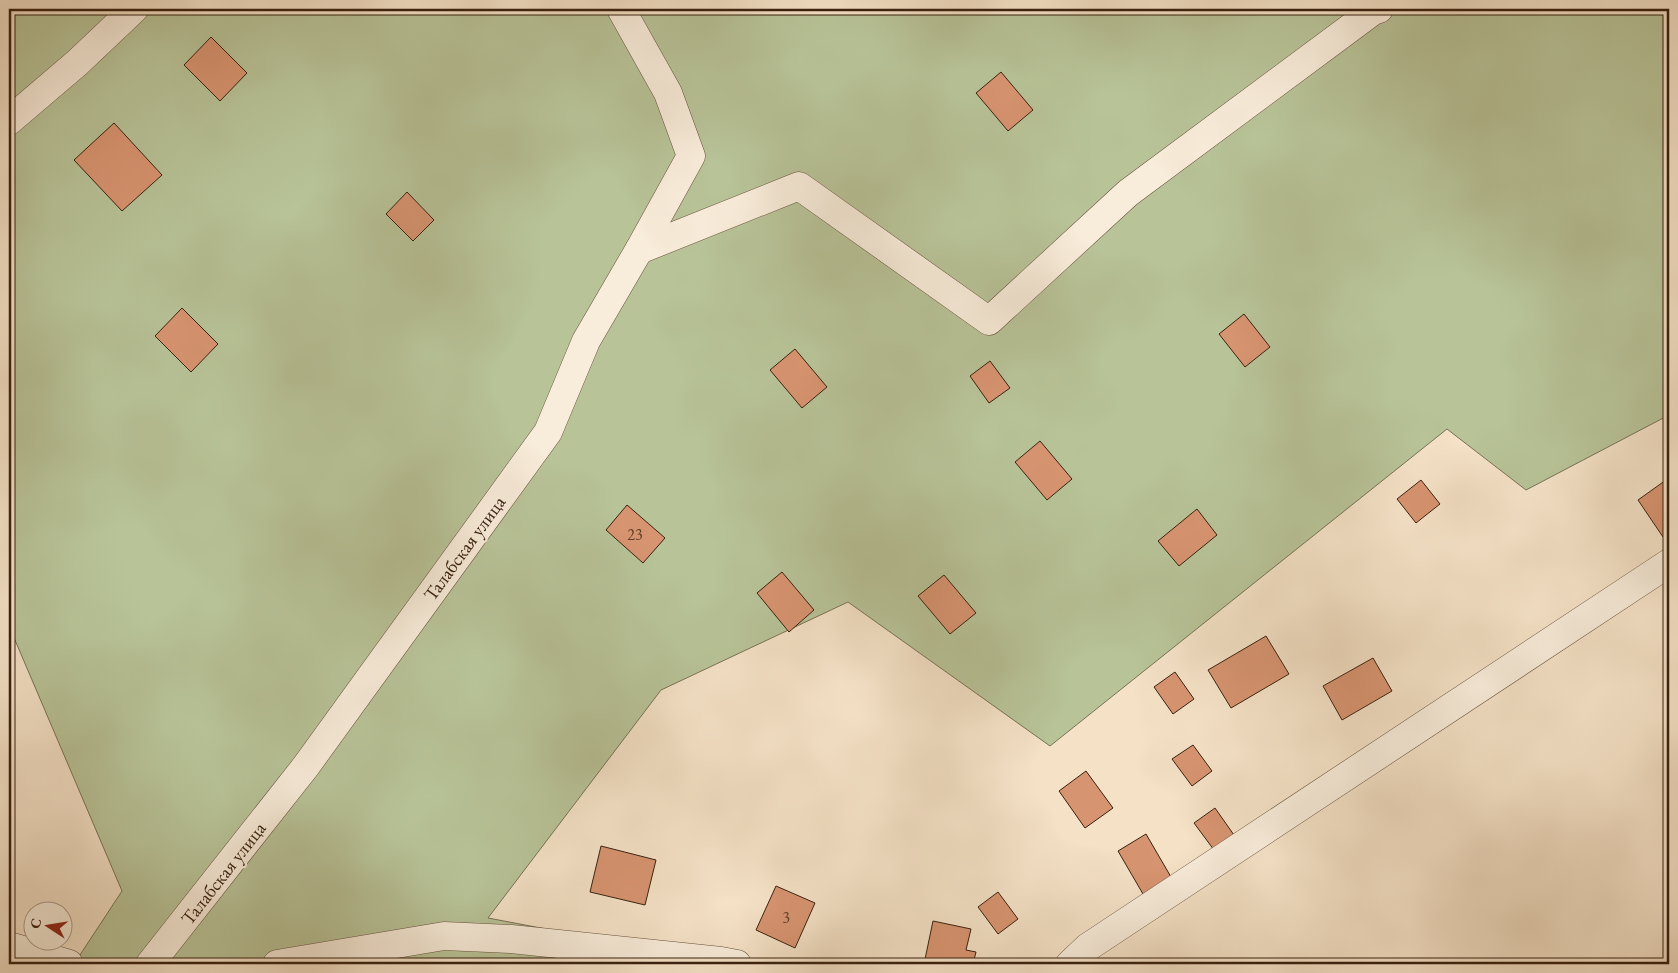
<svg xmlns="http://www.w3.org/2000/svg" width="1678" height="973" font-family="'EB Garamond',serif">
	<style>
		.green { fill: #b8c398; stroke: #787254 }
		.building { fill: #d79470; stroke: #39210f }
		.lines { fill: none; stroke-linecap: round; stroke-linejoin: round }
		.minor-casing { stroke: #68513d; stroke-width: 29 }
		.minor { stroke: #f8ecda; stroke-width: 28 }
		.labels { text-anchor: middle; stroke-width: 4.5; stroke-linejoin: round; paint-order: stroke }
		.number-label { font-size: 16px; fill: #603e27 }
		.street-label { font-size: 19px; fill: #39210f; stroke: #f8ecda }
	</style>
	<rect width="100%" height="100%" fill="#f4e1c6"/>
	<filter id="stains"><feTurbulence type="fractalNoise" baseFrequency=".004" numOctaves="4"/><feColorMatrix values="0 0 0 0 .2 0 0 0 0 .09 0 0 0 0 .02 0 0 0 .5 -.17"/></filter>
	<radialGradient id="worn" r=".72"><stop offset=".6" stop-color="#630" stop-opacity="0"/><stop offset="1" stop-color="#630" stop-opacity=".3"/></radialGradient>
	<polygon class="green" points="9,9 1669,9 1669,415 1526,490 1447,429 1050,746 848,602 661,690 488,918 731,964 74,964 122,891 9,626"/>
	<g class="building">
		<polygon points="211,37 247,73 220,101 184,65"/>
		<polygon points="1001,72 1033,110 1008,131 976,93"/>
		<polygon points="114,123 162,175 122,211 74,160"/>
		<polygon points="407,192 434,220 413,241 386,214"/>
		<polygon points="182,308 218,344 191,372 155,336"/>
		<polygon points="1244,314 1270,347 1245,367 1219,334"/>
		<polygon points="795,349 827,387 802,408 770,370"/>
		<polygon points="990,361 1010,388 989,403 970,376"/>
		<polygon points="1040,441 1072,479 1047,500 1015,462"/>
		<polygon points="1421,480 1440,504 1416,523 1397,499"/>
		<polygon points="1666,480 1669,485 1669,532 1663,537 1638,500"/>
		<polygon points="627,505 665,538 643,563 606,530"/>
		<polygon points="1197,509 1217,535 1179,566 1158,541"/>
		<polygon points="782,572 814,610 789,632 757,593"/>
		<polygon points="944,575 976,613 950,634 918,596"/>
		<polygon points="1266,636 1289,674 1231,708 1208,670"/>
		<polygon points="1373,658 1392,691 1342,720 1323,686"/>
		<polygon points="1175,672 1194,699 1173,714 1154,687"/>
		<polygon points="1193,745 1212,771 1192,786 1172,759"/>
		<polygon points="1086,771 1113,808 1085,828 1059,791"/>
		<polygon points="1215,808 1234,835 1214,850 1194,823"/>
		<polygon points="1146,834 1171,877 1143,894 1118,851"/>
		<polygon points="601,846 656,860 645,905 590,892"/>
		<polygon points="776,886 815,903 795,948 756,930"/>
		<polygon points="998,892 1018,919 998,934 978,907"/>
		<polygon points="933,921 971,929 966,950 976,952 973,964 924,964"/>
	</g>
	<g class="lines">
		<g class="minor-casing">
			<g id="minor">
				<polyline points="9,121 77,63 134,9"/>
				<polyline points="639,250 799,186 989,321 1128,193 1373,11 1379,9"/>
				<polyline points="9,946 69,964"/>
				<polyline points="150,964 306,766 548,432 586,341 639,250 691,156 668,93 621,9"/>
				<polyline points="277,964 444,936 511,939 721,961 737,964"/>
				<polyline points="1070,964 1088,947 1669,563"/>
			</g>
		</g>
		<use href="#minor" class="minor"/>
	</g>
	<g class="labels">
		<g class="number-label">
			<text x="635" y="540">23</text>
			<text x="786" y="923">3</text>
		</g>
		<g class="street-label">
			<text transform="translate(464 548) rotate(-54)" y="7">Талабская улица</text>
			<text transform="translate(223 873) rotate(-52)" y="7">Талабская улица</text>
		</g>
	</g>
	<rect width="1678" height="973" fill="none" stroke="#f4e1c6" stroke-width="30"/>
	<rect x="10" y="10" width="1658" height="953" fill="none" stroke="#39210f" stroke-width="2.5"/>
	<rect x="15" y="15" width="1648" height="943" fill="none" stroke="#39210f"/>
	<g transform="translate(48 926) rotate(282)"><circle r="24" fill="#f8ecda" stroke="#ac9b89"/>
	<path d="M0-4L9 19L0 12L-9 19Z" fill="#8f2418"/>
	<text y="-8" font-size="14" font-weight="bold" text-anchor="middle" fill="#39210f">С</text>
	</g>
	<rect width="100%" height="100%" filter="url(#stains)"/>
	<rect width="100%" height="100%" fill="url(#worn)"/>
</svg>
